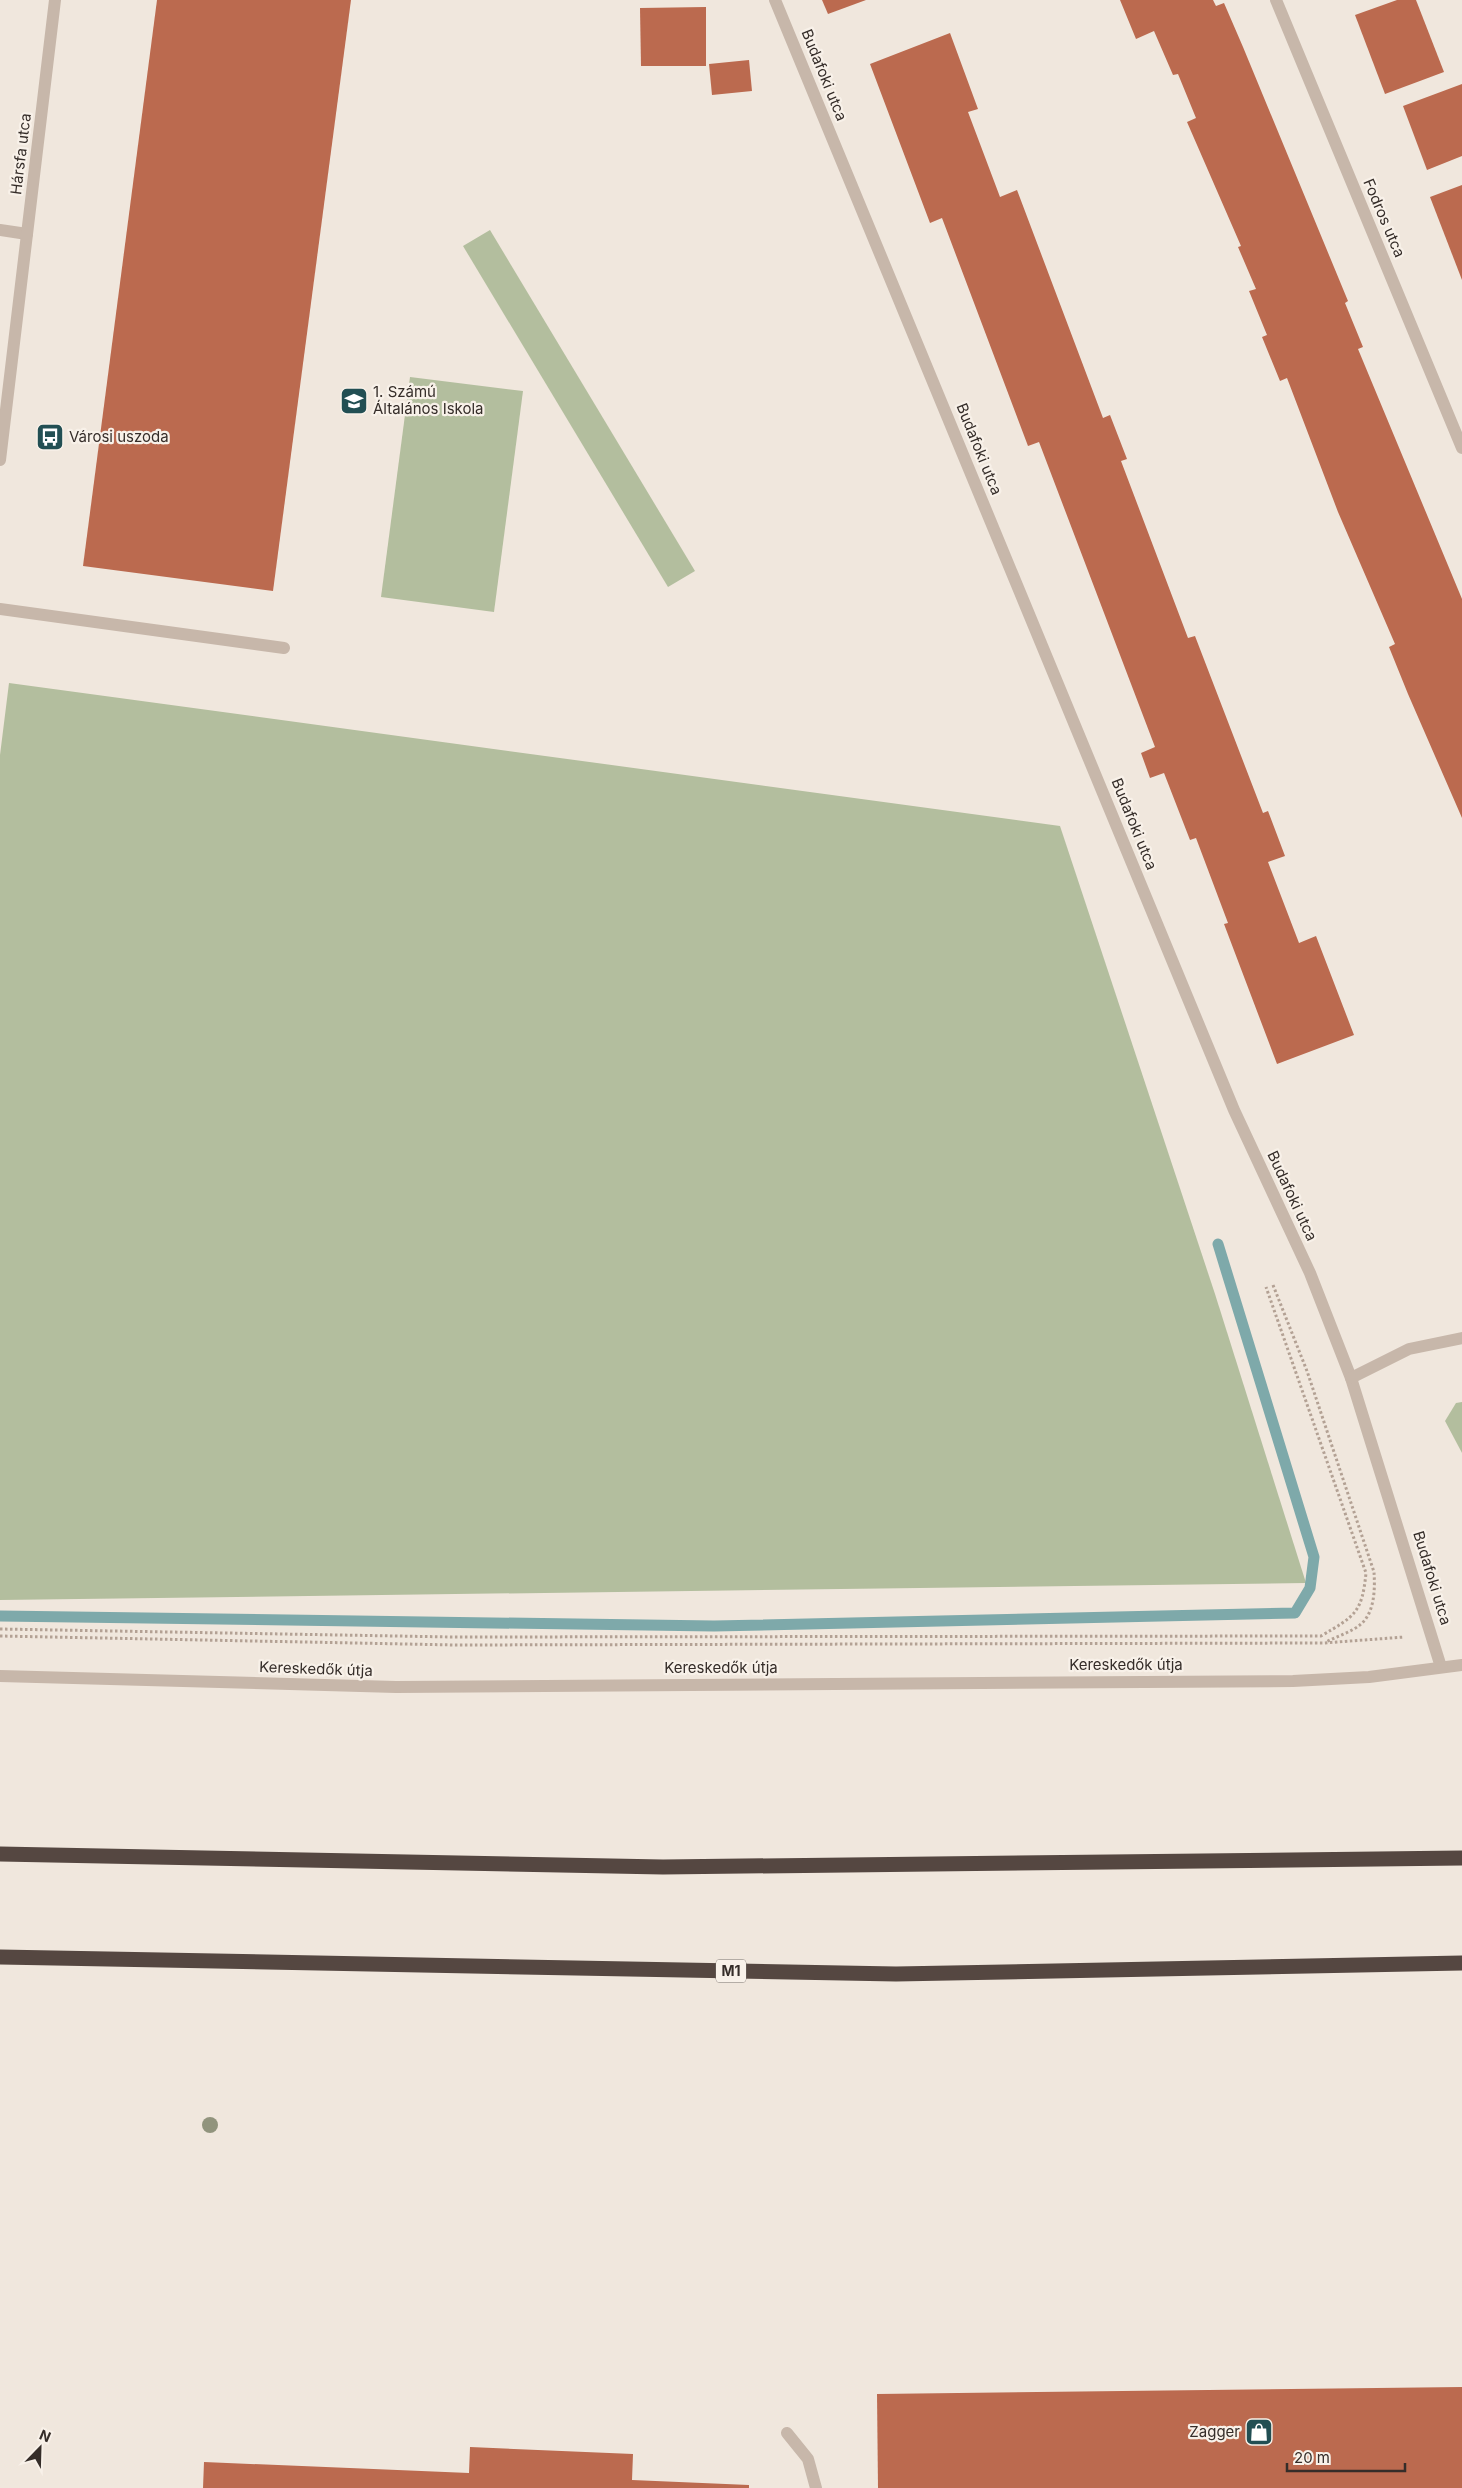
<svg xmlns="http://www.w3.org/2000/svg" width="1462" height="2488" font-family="Inter,sans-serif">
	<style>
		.green { fill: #b3be9e }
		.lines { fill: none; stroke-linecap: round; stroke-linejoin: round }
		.stream { stroke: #7ea9aa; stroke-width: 11 }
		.building { fill: #bb6a4f }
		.path { stroke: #b3a194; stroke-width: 3; stroke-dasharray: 2.5 2.5; stroke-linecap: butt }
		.minor { stroke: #c7b7aa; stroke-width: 12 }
		.highway { stroke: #554741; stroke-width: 15 }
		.tree { fill: #91947d }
		.labels { text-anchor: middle; stroke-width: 4.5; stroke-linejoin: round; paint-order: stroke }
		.shield { fill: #f8f1e9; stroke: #706863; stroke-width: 1 }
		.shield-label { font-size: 14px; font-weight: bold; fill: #352d29 }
		.street-label { font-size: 15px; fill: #352d29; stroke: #f8f1e9 }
		.poi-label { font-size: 15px; fill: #352d29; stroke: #f8f1e9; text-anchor: start }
	</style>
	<rect width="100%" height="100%" fill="#f0e7dd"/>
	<g class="green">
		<polygon points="490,230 695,571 668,587 463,246"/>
		<polygon points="410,377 523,391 494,612 381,597"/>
		<polygon points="9,683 1060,826 1215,1294 1306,1583 0,1600 0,755"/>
		<polygon points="1462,1402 1462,1453 1445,1421 1456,1403"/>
	</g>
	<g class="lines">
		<polyline class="stream" points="0,1616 714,1626 1295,1613 1310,1588 1314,1557 1218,1244"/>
	</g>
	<g class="building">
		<polygon points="157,0 351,0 273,591 83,566"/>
		<polygon points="822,0 866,0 828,14"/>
		<polygon points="1120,0 1213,0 1216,6 1224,3 1243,47 1348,301 1345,303 1363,347 1358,349 1462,599 1462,818 1408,694 1389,647 1395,644 1338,512 1287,378 1280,381 1262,337 1267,335 1249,291 1256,289 1238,247 1241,246 1187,122 1196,118 1178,74 1173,75 1154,31 1136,39"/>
		<polygon points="1397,0 1416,0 1444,72 1385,94 1355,15"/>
		<polygon points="706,7 706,66 641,66 640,8"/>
		<polygon points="950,33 978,109 968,112 1000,197 1017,190 1103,418 1110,415 1127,459 1121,461 1188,638 1195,636 1263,813 1268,811 1285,856 1268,862 1299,943 1316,936 1354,1035 1277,1064 1224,924 1228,923 1196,838 1190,840 1164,773 1150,778 1141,753 1155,747 1039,442 1028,446 942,218 930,223 870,64"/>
		<polygon points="749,60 752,91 712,95 709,64"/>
		<polygon points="1462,84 1462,156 1427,170 1403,106"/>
		<polygon points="1462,185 1462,280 1430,197"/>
		<polygon points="1462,2387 1462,2488 878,2488 877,2394"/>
		<polygon points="470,2447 633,2454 632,2480 749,2485 749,2488 203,2488 204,2462 469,2473"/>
	</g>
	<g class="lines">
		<g class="path">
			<path d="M1273,1285L1307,1371L1374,1572C1375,1588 1375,1612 1361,1624C1352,1632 1337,1636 1326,1642"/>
			<path d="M0,1629L452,1637L1321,1636C1355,1616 1362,1613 1366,1573L1266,1287"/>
			<polyline points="0,1636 456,1645 1324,1643 1404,1637"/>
		</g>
		<g class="minor">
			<polyline points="775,0 1234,1110 1310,1273 1351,1378 1441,1667"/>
			<polyline points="1276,0 1462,448"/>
			<polyline points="0,230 27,234"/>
			<polyline points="0,460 55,0"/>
			<polyline points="0,609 284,648"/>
			<polyline points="1351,1378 1409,1349 1462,1338"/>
			<polyline points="0,1676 396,1687 1293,1681 1369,1677 1462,1665"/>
			<polyline points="787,2433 808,2459 816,2488"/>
		</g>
		<g class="highway">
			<polyline points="0,1854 663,1867 1462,1858"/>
			<polyline points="0,1957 896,1974 1462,1963"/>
		</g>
	</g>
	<circle class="tree" cx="210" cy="2125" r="8"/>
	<defs>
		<g id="school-square" transform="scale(1.4375)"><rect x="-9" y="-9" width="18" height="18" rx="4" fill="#224f53" stroke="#f8f1e9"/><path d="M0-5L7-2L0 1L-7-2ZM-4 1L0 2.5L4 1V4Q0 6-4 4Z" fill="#fff"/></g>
		<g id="bus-square" transform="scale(1.4375)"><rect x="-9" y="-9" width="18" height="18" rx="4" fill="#224f53" stroke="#f8f1e9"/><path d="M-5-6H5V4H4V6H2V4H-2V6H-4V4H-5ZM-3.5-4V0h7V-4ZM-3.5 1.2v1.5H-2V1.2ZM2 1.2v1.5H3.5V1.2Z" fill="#fff"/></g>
		<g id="shop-square" transform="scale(1.4375)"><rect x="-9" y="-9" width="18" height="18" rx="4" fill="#224f53" stroke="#f8f1e9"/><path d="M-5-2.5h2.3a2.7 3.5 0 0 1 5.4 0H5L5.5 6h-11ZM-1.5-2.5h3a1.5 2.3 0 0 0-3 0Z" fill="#fff"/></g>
	</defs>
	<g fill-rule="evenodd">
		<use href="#school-square" x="354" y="401"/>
		<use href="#bus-square" x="50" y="437"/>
		<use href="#shop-square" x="1259" y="2432"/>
	</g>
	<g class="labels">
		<rect class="shield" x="716" y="1959.5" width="30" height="23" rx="4"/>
		<g class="shield-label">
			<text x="731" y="1976">M1</text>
		</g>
		<g class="street-label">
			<text transform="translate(824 75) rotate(68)" y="5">Budafoki utca</text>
			<text transform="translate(21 154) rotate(-83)" y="5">Hársfa utca</text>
			<text transform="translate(1384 218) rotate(67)" y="5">Fodros utca</text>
			<text transform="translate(979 449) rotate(68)" y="5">Budafoki utca</text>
			<text transform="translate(1134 824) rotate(68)" y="5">Budafoki utca</text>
			<text transform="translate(1292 1196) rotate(65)" y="5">Budafoki utca</text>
			<text transform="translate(1432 1578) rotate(73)" y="5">Budafoki utca</text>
			<text x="1126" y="1670">Kereskedők útja</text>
			<text x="721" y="1673">Kereskedők útja</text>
			<text transform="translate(316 1669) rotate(2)" y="5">Kereskedők útja</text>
		</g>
		<g class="poi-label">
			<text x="373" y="397">1. Számú<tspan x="373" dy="17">Általános Iskola</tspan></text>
			<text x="69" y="442">Városi uszoda</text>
			<text x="1240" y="2437" text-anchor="end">Zagger</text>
		</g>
	</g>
	<g transform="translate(40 2448) rotate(23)" stroke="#f8f1e9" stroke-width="4" paint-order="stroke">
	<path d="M0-4L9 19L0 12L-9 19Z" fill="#352d29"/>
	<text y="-8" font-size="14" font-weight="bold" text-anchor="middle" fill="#352d29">N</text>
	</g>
	<path d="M1287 2463v8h118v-8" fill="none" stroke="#352d29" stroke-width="2.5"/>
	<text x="1294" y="2463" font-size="15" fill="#352d29" stroke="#f8f1e9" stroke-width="4" paint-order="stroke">20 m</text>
</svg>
